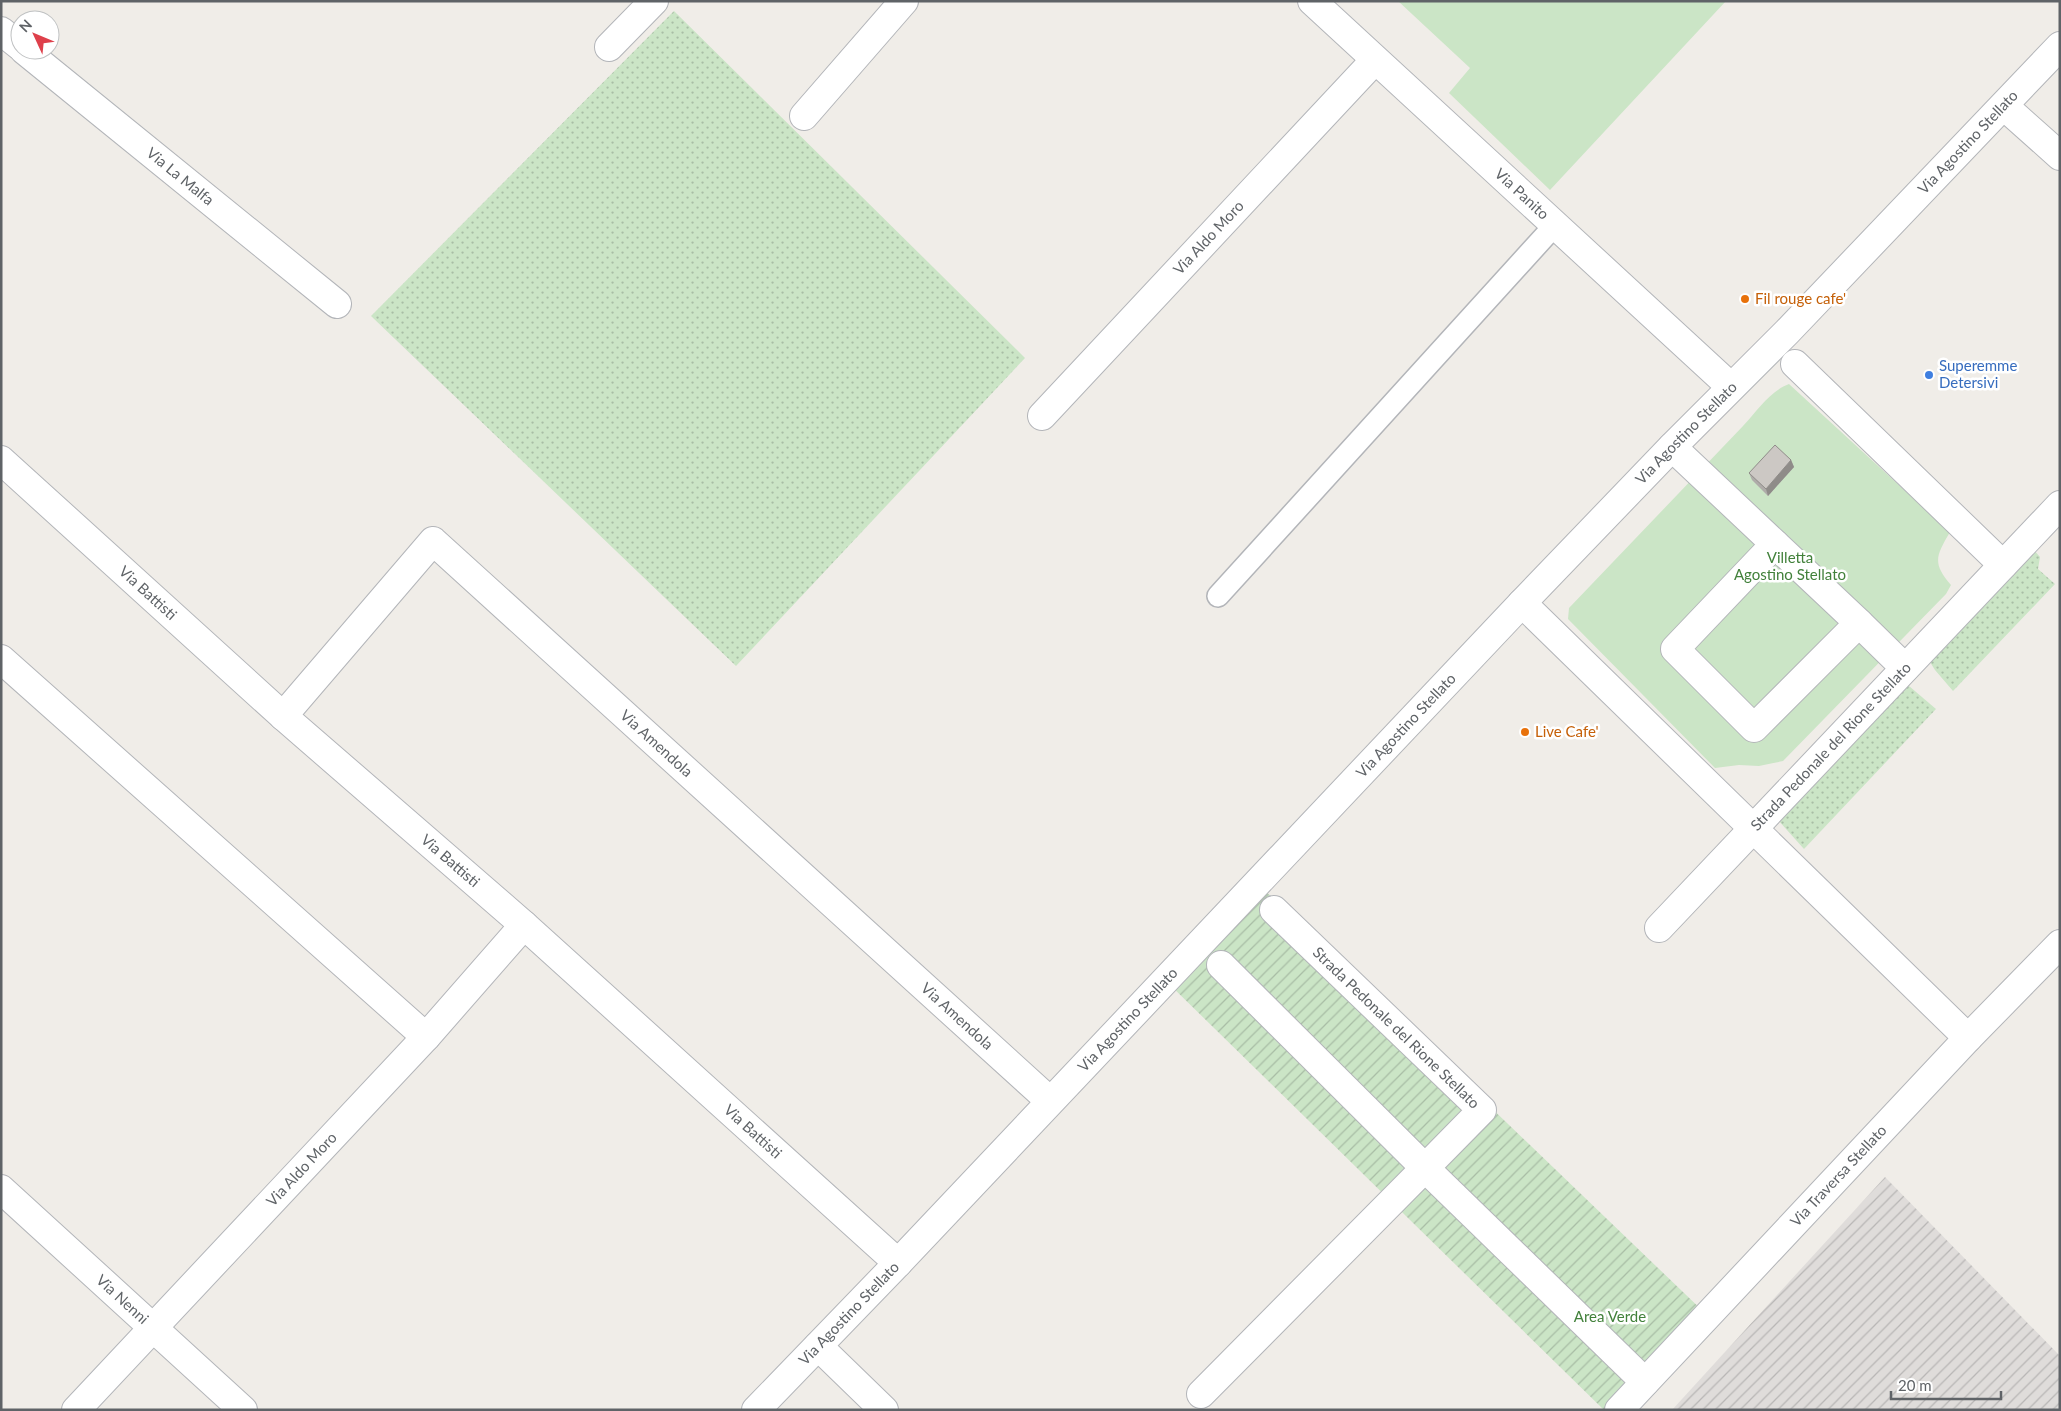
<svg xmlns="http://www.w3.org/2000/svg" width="2061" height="1411" font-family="Lato,sans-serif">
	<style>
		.industrial { fill: url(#industrial-furrows) }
		.grass { fill: url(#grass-dots) }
		.park { fill: #cbe5c6 }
		.garden { fill: url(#garden-furrows) }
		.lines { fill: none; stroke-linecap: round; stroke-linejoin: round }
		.lane-casing { stroke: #b3b5b9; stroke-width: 24 }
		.street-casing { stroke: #b3b5b9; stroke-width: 30 }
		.lane { stroke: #fff; stroke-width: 21 }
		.street { stroke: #fff; stroke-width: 28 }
		.wall { fill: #afaca9 }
		.shaded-wall { fill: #8f8c89 }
		.building { fill: #ccc8c4; stroke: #8f8c89 }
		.food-dot { fill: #e8710a; stroke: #fff; stroke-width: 2 }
		.shop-dot { fill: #3f7fe0; stroke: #fff; stroke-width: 2 }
		.labels { text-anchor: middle; stroke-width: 5; stroke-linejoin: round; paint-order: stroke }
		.street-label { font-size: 15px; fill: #5f6367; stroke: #fff }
		.food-label { font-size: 15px; fill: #c56008; stroke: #fff; text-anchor: start }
		.shop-label { font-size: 15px; fill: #366cbe; stroke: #fff; text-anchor: start }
		.park-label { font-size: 15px; fill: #42813b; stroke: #fff }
	</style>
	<defs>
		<pattern id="industrial-furrows" width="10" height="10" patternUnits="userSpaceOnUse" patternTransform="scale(1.25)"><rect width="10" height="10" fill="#dfdcda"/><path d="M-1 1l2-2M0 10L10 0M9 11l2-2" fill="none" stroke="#b8b6b5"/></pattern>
		<pattern id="grass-dots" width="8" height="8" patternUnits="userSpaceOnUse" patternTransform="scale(1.25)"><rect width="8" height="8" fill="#cbe5c6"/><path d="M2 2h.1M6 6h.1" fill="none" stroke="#a8bda5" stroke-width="1.8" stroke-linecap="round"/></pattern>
		<pattern id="garden-furrows" width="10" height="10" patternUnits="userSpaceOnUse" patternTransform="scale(1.25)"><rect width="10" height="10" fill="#cbe5c6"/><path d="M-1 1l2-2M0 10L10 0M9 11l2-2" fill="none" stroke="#a8bda5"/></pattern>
	</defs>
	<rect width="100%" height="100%" fill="#f0ede8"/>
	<polygon class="industrial" points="1885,1177 2060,1356 2060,1410 1672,1410"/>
	<g class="grass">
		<polygon points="674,11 1025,358 736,666 371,316"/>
		<polygon points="2033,549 2040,557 2038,569 2055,584 1953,691 1935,670 1930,662 1934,651"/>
		<polygon points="1909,686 1936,709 1804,849 1777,819 1898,689"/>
	</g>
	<g class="park">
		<polygon points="1398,1 1726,1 1550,190 1449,93 1470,68"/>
		<path d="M1789,384L1950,532C1936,556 1932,563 1951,585L1946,594L1783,761L1759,766L1739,765L1715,768L1568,619L1569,608L1743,426C1757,411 1770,391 1789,384Z"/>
	</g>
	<polygon class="garden" points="1257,883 1708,1316 1619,1410 1604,1410 1165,980"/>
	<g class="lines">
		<g class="lane-casing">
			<polyline id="lane" points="1218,596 1555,225"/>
		</g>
		<g class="street-casing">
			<g id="street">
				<path id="s1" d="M1312,1L1731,387"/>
				<polyline points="1,31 20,46"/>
				<polyline points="609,47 654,1"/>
				<path id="s2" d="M24,50L337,304"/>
				<polyline points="2004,106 2060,156"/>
				<polyline points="804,116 904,1"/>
				<polyline points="1795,364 2003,565"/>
				<path id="s3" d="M1042,416L1375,60"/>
				<polyline points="1672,447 1775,544 1675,649 1754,728 1859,623 1905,668"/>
				<path id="s4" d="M1,460L283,716L524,925L898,1263"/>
				<polyline points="1775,544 1859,623"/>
				<polyline points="1522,603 1968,1038"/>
				<polyline points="1,659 426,1037"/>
				<path id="s5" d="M283,716L433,541L1050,1101"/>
				<path id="s6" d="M1659,928L2060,505"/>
				<polyline points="1221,965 1425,1168 1482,1110 1274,910"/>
				<path id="s7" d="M1,1189L243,1410"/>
				<polyline points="818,1346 884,1410"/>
				<polyline points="1201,1394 1425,1168 1645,1382"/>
				<path id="s8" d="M76,1410L426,1037L524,925"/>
				<path id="s9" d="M756,1410L898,1263L1522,603L1672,447L1787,332L2060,46"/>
				<path id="s10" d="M1619,1410L1968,1038L2060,944"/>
			</g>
		</g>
		<use href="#lane" class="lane"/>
		<use href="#street" class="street"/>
	</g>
	<polygon class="wall" points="1791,460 1794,467 1768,496 1752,480 1749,473"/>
	<polygon class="shaded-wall" points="1791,460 1794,467 1768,496 1766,489"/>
	<polygon class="building" points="1775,445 1791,460 1766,489 1749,473"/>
	<g class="food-dot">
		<circle cx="1745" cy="299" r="5"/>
		<circle cx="1525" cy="732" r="5"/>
	</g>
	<circle class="shop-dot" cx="1929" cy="375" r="5"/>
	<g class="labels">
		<g class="street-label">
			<text dy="5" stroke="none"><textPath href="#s9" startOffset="1754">Via Agostino Stellato</textPath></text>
			<text dy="5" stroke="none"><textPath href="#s2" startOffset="201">Via La Malfa</textPath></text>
			<text dy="5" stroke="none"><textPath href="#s1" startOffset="285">Via Panito</textPath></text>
			<text dy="5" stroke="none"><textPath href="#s3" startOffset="244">Via Aldo Moro</textPath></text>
			<text dy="5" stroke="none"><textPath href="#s9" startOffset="1349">Via Agostino Stellato</textPath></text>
			<text dy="5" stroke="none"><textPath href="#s4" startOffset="198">Via Battisti</textPath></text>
			<text dy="5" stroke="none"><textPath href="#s9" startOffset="944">Via Agostino Stellato</textPath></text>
			<text dy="5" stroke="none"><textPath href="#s5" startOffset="532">Via Amendola</textPath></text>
			<text dy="5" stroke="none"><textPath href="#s6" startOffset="250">Strada Pedonale del Rione Stellato</textPath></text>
			<text dy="5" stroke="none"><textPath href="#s4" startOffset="602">Via Battisti</textPath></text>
			<text dy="5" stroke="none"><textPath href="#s5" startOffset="938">Via Amendola</textPath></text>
			<text dy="5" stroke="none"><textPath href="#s9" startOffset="539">Via Agostino Stellato</textPath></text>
			<text transform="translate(1396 1028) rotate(44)" y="5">Strada Pedonale del Rione Stellato</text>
			<text dy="5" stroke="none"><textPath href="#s4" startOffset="1008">Via Battisti</textPath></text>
			<text dy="5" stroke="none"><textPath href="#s8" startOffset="330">Via Aldo Moro</textPath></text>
			<text dy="5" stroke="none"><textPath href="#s10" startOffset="321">Via Traversa Stellato</textPath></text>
			<text dy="5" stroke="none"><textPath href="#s7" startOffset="164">Via Nenni</textPath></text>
			<text dy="5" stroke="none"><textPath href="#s9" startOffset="134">Via Agostino Stellato</textPath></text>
		</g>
		<g class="food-label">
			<text x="1755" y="304">Fil rouge cafe'</text>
			<text x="1535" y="737">Live Cafe'</text>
		</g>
		<g class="shop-label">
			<text x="1939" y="371">Superemme<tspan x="1939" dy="17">Detersivi</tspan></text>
		</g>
		<g class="park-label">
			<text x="1790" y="563">Villetta<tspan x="1790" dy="17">Agostino Stellato</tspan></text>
			<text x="1610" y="1322">Area Verde</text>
		</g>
	</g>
	<rect width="2061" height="1411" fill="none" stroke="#5f6367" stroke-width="5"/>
	<g transform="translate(35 35) rotate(314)"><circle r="24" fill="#ffffff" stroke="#bfc1c2"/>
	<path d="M0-4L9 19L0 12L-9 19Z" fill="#de404b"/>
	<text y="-8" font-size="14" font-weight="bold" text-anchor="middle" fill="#5f6367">N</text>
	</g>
	<path d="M1891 1391v8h110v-8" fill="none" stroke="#5f6367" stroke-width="2.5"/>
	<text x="1898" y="1391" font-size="15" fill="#5f6367" stroke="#ffffff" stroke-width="4" paint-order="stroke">20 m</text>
</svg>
